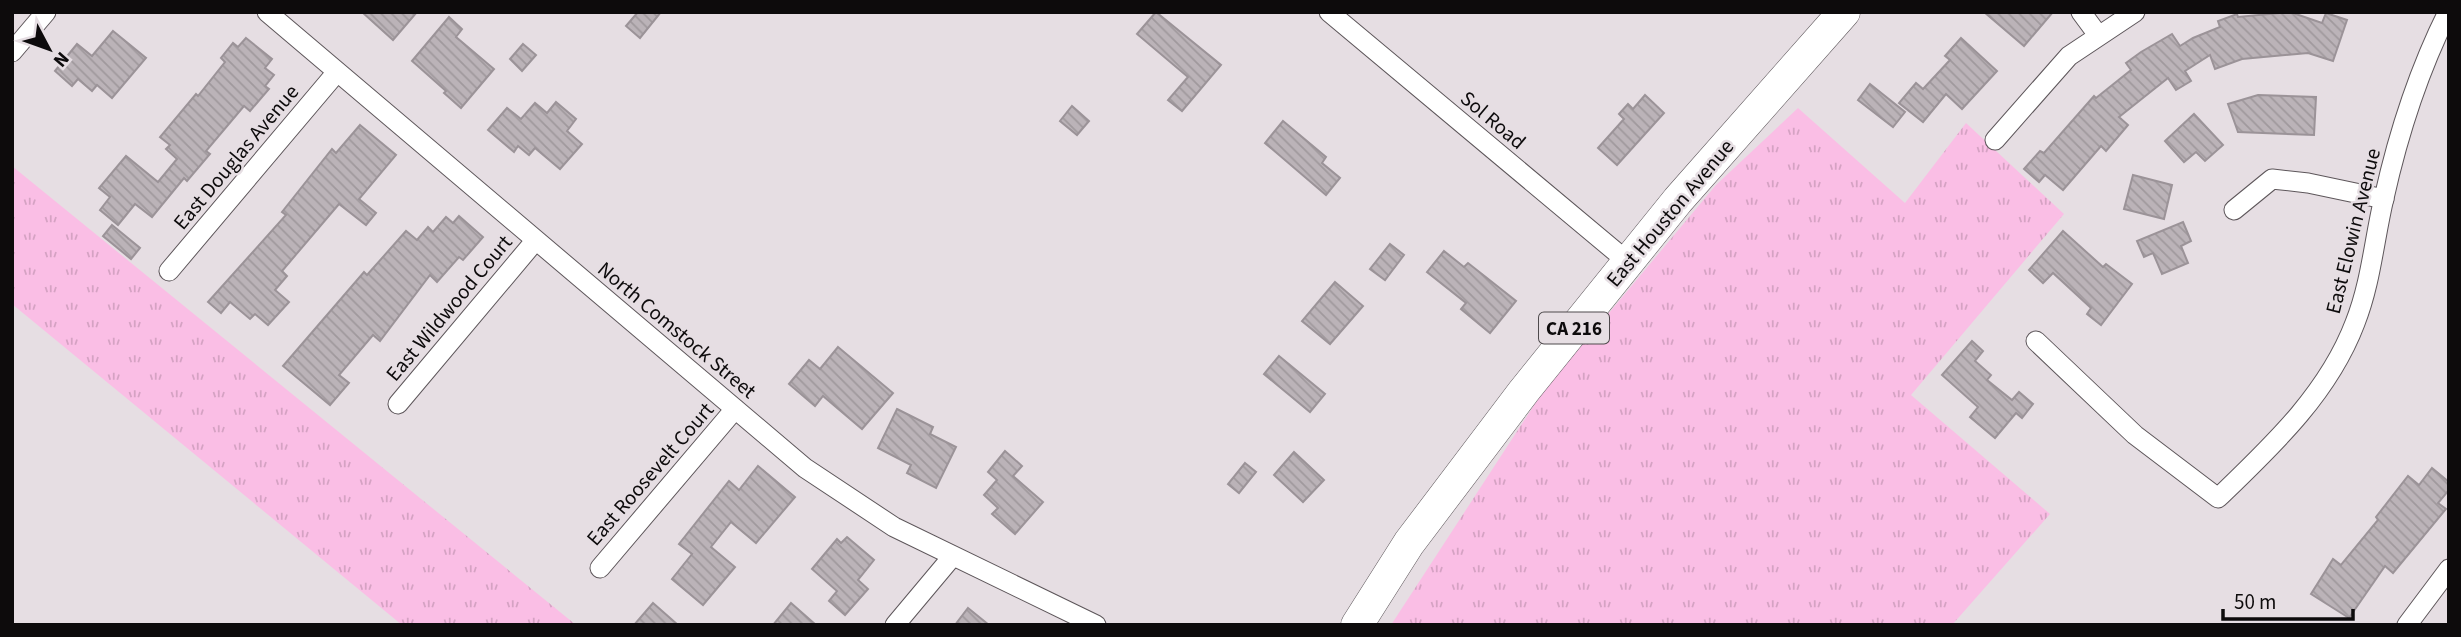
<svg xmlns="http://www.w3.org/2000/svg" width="2461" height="637" font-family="'Source Sans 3',sans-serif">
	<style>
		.grass { fill: url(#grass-tufts) }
		.building { fill: url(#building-back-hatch); stroke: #9b9398; stroke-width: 2 }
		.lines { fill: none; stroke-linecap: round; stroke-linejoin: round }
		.street-casing { stroke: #5d565a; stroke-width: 21 }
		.primary-casing { stroke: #5d565a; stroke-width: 33 }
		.street { stroke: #fff; stroke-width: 19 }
		.primary { stroke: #fff; stroke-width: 32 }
		.labels { text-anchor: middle; stroke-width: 5; stroke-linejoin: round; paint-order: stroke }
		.shield { fill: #e6dee3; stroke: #4e4a4c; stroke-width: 2 }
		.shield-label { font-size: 19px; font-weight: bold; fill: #0d0b0c }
		.street-label { font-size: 21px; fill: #0d0b0c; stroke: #e6dee3 }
	</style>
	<defs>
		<pattern id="grass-tufts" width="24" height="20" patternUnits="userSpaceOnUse" patternTransform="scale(1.75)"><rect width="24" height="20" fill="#fabee5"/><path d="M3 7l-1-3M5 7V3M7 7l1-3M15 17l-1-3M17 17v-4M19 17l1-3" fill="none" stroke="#d5a2c3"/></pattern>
		<pattern id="building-back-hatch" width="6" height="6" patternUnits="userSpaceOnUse" patternTransform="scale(1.75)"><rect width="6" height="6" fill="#bbb3b8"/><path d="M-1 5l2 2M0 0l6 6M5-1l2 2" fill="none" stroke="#a0999d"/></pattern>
	</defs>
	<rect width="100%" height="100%" fill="#e6dee3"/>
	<g class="grass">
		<polygon points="1798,108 1905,203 1966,123 2064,214 1911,395 2050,514 1952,625 1391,625 1542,393 1716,185"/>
		<polygon points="12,166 576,625 402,625 12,304"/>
	</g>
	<g class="building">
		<polygon points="362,12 417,12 393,40"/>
		<polygon points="638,12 661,12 640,38 626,26"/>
		<polygon points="1156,12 1221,65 1182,111 1168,100 1188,77 1137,34"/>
		<polygon points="1984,12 2053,12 2024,46"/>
		<polygon points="2290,12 2322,23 2326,13 2347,20 2333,61 2308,53 2242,59 2215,69 2210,55 2185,71 2191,81 2176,90 2168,78 2119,117 2128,125 2106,151 2101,146 2063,190 2045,175 2039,182 2024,169 2040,151 2044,153 2094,96 2096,98 2131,70 2126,63 2141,52 2172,34 2180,46 2193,38 2220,27 2218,21 2237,14 2238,17"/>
		<polygon points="449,17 462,29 456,37 494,69 461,108 444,93 446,91 412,61"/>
		<polygon points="113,31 146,58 112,98 97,85 92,91 78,79 72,86 55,71 77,44 92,56"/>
		<polygon points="246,38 272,59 265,68 274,75 265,86 269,89 250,111 244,106 206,151 210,154 187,181 184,178 152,217 135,204 118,225 100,210 110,197 99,188 126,156 158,182 177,159 166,149 170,145 160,137 196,94 198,96 225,62 221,58 233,43 238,47"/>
		<polygon points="1961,38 1997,71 1962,109 1946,94 1923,122 1899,103 1916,83 1923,89 1950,60 1945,56"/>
		<polygon points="523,44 536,55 522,71 510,59"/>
		<polygon points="1870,84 1905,112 1893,127 1858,100"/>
		<polygon points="1645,95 1664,113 1617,165 1598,148 1624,119 1619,114 1628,104 1633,109"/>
		<polygon points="2258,95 2316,97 2314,135 2238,132 2228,104"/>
		<polygon points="556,102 576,119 567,131 582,144 560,169 535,148 529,155 518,146 514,152 488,130 507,108 521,119 535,103 547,113"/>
		<polygon points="1072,106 1089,121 1077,135 1060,121"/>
		<polygon points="2194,114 2223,145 2205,161 2196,152 2184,162 2165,141"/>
		<polygon points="1283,121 1326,157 1322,163 1340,178 1326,195 1265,143"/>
		<polygon points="360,125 396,155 359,199 376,213 366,225 339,204 282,271 287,276 275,290 289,302 268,325 255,314 250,319 230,302 221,313 208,302 286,215 282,212 332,149 336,153"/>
		<polygon points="2133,175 2172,185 2164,219 2124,209"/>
		<polygon points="459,216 483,237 463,260 459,257 437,282 430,275 380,341 373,335 339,375 349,383 330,405 283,366 364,272 367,275 406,231 417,240 428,227 433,232 446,217 453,223"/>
		<polygon points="2183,222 2191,241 2181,246 2188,263 2162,274 2153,253 2144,257 2137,241"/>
		<polygon points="112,225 140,248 131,259 103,236"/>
		<polygon points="2063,231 2103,267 2106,264 2132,284 2101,325 2087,314 2091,308 2053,273 2043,283 2029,270"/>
		<polygon points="1390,244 1404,255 1385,280 1370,269"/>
		<polygon points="1444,251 1464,267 1468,263 1516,301 1490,333 1461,309 1466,303 1427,272"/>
		<polygon points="1335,282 1363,306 1330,344 1302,321"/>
		<polygon points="1972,341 1983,351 1975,361 1991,375 1987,380 2012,400 2019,392 2033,404 2022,418 2016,413 1995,438 1970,417 1978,407 1942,375"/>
		<polygon points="838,347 893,393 862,429 823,396 815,406 789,384 809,360 820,369"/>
		<polygon points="1279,356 1325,394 1310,412 1264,374"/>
		<polygon points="897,409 933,427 930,434 956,447 936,488 907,473 911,465 878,448"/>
		<polygon points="1005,451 1022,466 1013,476 1043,502 1015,534 992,514 998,508 984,495 997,480 988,472"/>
		<polygon points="1294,452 1324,480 1303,502 1274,475"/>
		<polygon points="1245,463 1256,472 1239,493 1228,484"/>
		<polygon points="758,466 795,497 756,543 731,522 711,547 735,567 703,605 672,579 692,554 679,544 729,481 739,490"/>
		<polygon points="2432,468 2449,482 2449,490 2438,503 2446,509 2393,573 2385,566 2349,618 2311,594 2333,559 2341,565 2378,520 2376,517 2408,476 2419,485"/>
		<polygon points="847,537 874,560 858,580 868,589 845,615 829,601 837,591 812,569 837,539 841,543"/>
		<polygon points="653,603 678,625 634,625"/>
		<polygon points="791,603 816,625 773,625"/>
		<polygon points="968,608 989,625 955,625"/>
	</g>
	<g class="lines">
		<g class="street-casing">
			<g id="street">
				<polyline points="267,12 805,468 894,527 1096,625"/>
				<polyline points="1329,12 1628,262"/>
				<polyline points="2081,12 2098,35"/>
				<polyline points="12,52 46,12"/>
				<polyline points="1995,140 2069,56 2135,12"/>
				<polyline points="2234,210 2272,179 2308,183 2384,199"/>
				<polyline points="169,271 337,72"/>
				<path d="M2036,341L2135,435L2218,498C2272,446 2328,394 2355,323C2371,283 2374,240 2384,198C2398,135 2419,70 2448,12"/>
				<polyline points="398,404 535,241"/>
				<polyline points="600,568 735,409"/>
				<polyline points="895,625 952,557"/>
				<polyline points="2407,625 2449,569"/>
			</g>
		</g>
		<g class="primary-casing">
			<polyline id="primary" points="1357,625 1409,543 1524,391 1678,200 1844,12"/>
		</g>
		<use href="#street" class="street"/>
		<use href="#primary" class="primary"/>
	</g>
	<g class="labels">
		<rect class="shield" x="1539" y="312.5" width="70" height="31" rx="5"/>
		<g class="shield-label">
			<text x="1574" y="335">CA 216</text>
		</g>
		<g class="street-label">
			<text transform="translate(1493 120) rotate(40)" y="7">Sol Road</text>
			<text transform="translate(236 157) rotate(-50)" y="7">East Douglas Avenue</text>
			<text transform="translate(1670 213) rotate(-50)" y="7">East Houston Avenue</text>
			<text transform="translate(2353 231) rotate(-76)" y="7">East Elowin Avenue</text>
			<text transform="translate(449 308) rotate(-50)" y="7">East Wildwood Court</text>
			<text transform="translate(677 330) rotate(40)" y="7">North Comstock Street</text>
			<text transform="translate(650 474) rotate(-49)" y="7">East Roosevelt Court</text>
		</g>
	</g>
	<rect width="2461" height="637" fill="none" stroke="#0d0b0c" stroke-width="28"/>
	<g transform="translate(49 49) rotate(131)" stroke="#e6dee3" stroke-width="5" paint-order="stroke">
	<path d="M0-5L12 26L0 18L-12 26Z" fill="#0d0b0c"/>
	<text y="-10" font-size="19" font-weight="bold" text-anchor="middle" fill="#0d0b0c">N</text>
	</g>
	<path d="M2223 609v10h130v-10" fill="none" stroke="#0d0b0c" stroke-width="3.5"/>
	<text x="2234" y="609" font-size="21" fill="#0d0b0c" stroke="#e6dee3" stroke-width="5" paint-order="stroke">50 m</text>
</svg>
